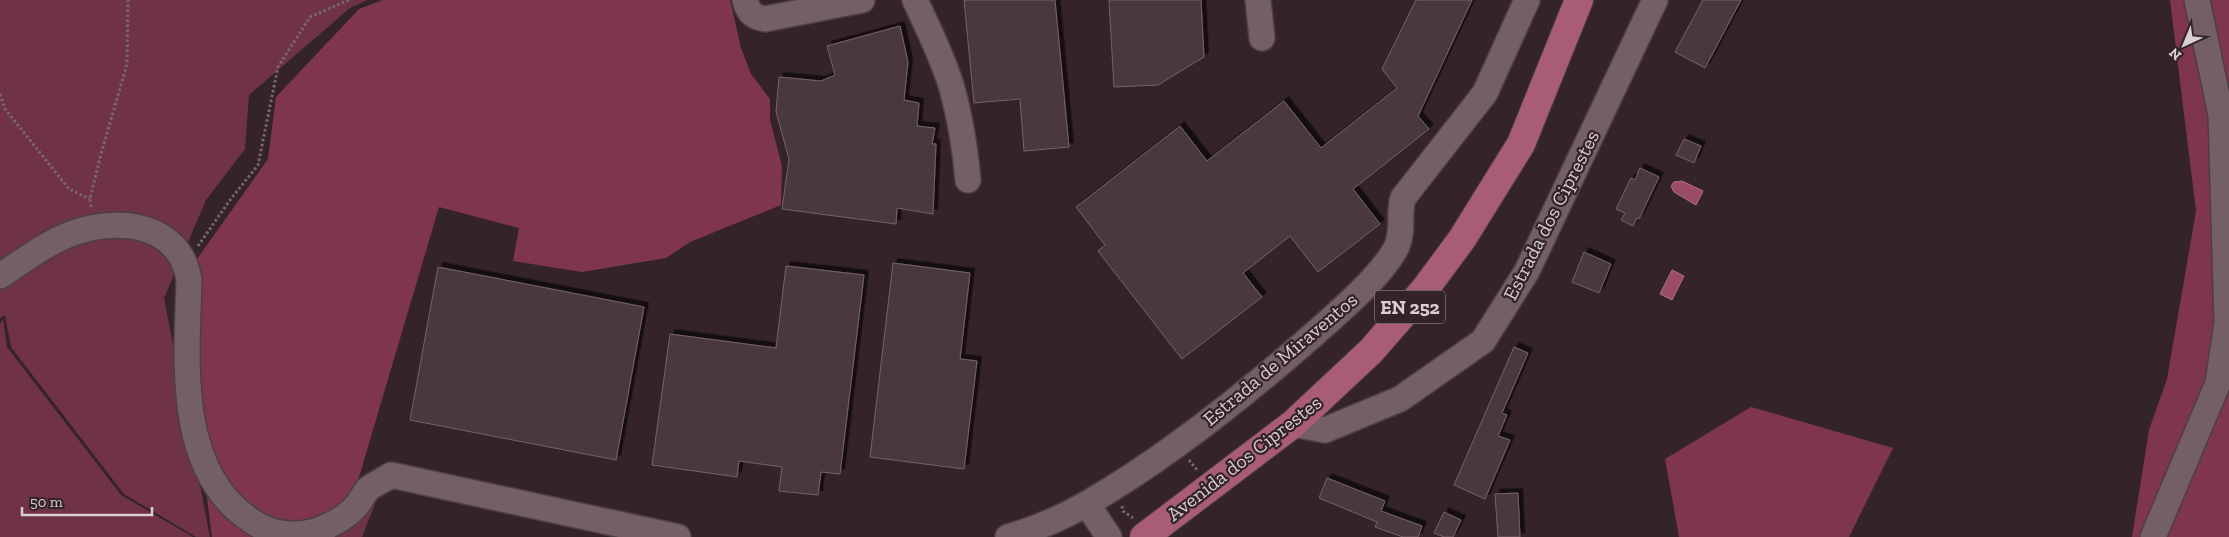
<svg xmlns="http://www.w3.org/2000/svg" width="2229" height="537" font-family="'Zilla Slab',serif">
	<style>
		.green { fill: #703346 }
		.forest { fill: #7f364d }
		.water { fill: #994c63; stroke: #ac7384 }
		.building { fill: #4a383c; stroke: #766367; filter: url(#shadow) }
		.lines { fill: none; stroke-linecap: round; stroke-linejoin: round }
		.minor-casing { stroke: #4c3f43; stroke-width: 28 }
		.major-casing { stroke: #4c3f43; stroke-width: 30 }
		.path { stroke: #76686b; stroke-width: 3; stroke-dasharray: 2.5 2.5; stroke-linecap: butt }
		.minor { stroke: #735f64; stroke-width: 25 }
		.major { stroke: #a85d75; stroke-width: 28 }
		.labels { text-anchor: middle; stroke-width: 4.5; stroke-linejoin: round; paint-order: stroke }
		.shield { fill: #342428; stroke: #a89b9e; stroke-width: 1 }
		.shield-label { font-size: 19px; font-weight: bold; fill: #d9ced0 }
		.street-label { font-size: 20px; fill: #d9ced0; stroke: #342428 }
	</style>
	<defs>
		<filter id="shadow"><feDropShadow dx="4.5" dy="-4.5" stdDeviation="0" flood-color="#0009"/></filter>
	</defs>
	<rect width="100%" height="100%" fill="#342428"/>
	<g class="green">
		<polygon points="0,0 367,0 350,8 249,95 245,149 206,200 164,298 210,537 196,537 124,494 11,347 5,315 0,318"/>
		<polygon points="3,319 7,347 121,495 193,537 0,537 0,324"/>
		<polygon points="380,491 362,537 335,537 337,535"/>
	</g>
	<g class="forest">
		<polygon points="383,0 730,0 741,48 751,74 770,99 770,120 782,166 781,205 690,242 666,258 582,272 513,261 519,228 439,207 357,484 332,537 212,537 193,386 197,259 268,159 276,97 359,9"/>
		<polygon points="2170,0 2229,0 2229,537 2132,537 2149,430 2167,379 2196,211"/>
		<polygon points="1751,407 1893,448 1849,537 1679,537 1665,459"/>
	</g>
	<g class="water">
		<polygon points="1682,181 1703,191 1696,205 1674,192 1671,186 1674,182"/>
		<polygon points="1672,270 1684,276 1672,300 1660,294"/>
	</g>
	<g class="building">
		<polygon points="964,0 1055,0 1069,147 1024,151 1020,99 974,103"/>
		<polygon points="1109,0 1201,0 1204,57 1158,85 1114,87"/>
		<polygon points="1416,0 1472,0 1418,116 1429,129 1353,189 1380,224 1318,272 1290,236 1243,273 1262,297 1182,359 1098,251 1105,245 1076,207 1180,126 1207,161 1284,101 1321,148 1397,88 1382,69"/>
		<polygon points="1703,0 1741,0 1705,68 1675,52"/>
		<polygon points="900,26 908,62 904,100 919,103 917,126 935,128 932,144 936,144 933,214 897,208 896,224 782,209 789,159 776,112 779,77 821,81 835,75 827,46"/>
		<polygon points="1684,139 1701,146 1694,163 1676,155"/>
		<polygon points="1640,168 1659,177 1639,219 1637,218 1633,226 1621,220 1625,213 1616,209 1631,178 1635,180"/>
		<polygon points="1584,252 1611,264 1599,293 1572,282"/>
		<polygon points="893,263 970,273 960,359 977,361 964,469 870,457"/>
		<polygon points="786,266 864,275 840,474 821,472 818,495 779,491 782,467 739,461 737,477 652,465 670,334 776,348"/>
		<polygon points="438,267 644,307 616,460 410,420"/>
		<polygon points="1514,347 1528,353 1502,413 1507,415 1498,436 1510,440 1485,499 1454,485"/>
		<polygon points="1327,478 1385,501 1381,511 1422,526 1418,537 1403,537 1375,527 1377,522 1319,498"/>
		<polygon points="1518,493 1520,537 1498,537 1495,494"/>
		<polygon points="1444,512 1461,520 1453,537 1444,537 1434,533"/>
	</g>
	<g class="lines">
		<g class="minor-casing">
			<g id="minor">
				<path d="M745,0C748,12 753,17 765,19L862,0"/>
				<path d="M915,0C928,28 942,56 951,85C960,116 965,148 968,180"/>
				<polyline points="1258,0 1262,38"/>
				<path d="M0,276C23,261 46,243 73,233C119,217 180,223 189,280C187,359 175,469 250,520C270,534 293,537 315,531C330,526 347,517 357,505C361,500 364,493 368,489C374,484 384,480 391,475L678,537"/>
				<polyline points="1293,424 1325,430 1400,399 1483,341 1527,271 1655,0"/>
				<polyline points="1087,504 1109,537"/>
				<path d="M1008,537C1036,529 1062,518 1088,503C1173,454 1255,387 1329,321C1349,303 1385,271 1397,246C1404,230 1398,214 1403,198L1485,93L1527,0"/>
				<polyline points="2153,537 2218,383 2227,322 2221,115 2197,0"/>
			</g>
		</g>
		<g class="major-casing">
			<polyline id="major" points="1144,537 1293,424 1371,351 1425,289 1462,239 1521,144 1579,0"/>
		</g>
		<g class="path">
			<polyline points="0,94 5,109 69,189 90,199"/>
			<polyline points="91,207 90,199 101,154 127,64 128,0"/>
			<polyline points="198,246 230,200 258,165 278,67 310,17 349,0"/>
			<polyline points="1189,460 1198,471"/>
			<polyline points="1122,506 1123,511 1133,518"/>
		</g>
		<use href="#minor" class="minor"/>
		<use href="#major" class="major"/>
	</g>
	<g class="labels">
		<rect class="shield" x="1375" y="290.5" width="70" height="33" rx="4"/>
		<g class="shield-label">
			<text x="1410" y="314">EN 252</text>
		</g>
		<g class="street-label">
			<text transform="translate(1551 215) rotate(-63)" y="7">Estrada dos Ciprestes</text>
			<text transform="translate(1280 359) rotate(-40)" y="7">Estrada de Miraventos</text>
			<text transform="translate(1244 458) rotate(-38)" y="7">Avenida dos Ciprestes</text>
		</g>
	</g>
	<g transform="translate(2184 45) rotate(224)" stroke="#342428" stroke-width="4" paint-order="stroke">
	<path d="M0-4L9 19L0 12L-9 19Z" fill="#d9ced0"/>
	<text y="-8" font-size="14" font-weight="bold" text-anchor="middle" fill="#d9ced0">N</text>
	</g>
	<path d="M22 507v8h130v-8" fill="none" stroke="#d9ced0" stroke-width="2.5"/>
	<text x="30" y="507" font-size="15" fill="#d9ced0" stroke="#342428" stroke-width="4" paint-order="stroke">50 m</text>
</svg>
